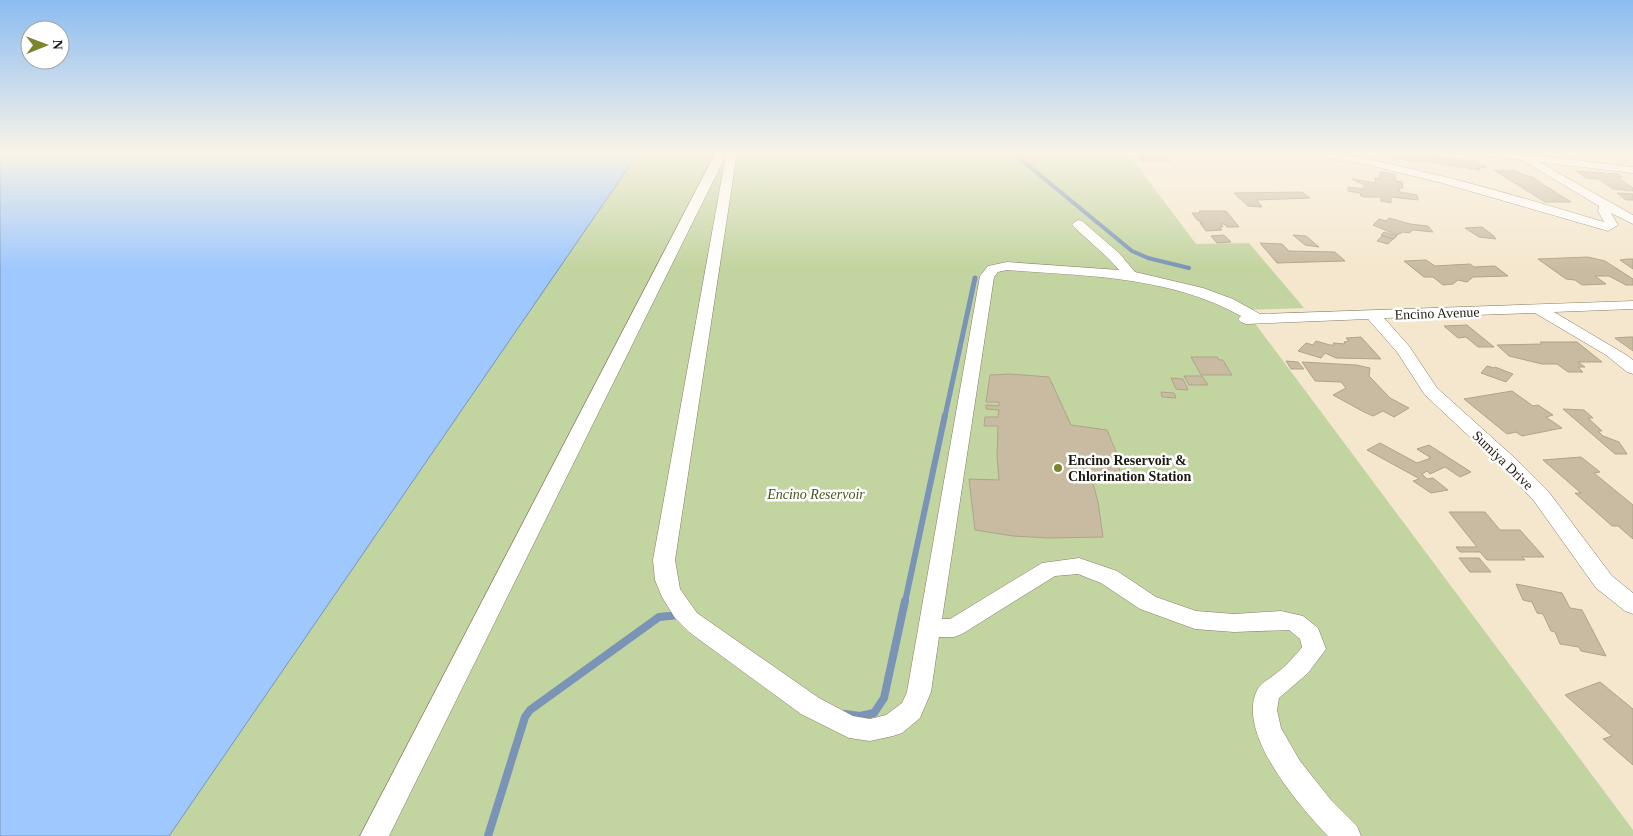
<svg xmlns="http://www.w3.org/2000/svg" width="1633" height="836" font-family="Georgia,serif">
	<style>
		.green { fill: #c2d4a0 }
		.water { fill: #9fc8fe; stroke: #7994b7 }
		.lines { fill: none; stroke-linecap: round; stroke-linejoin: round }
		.stream-far3 { stroke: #7994b7; stroke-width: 4 }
		.stream-far2 { stroke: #7994b7; stroke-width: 5 }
		.stream-far1 { stroke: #7994b7; stroke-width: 6 }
		.stream { stroke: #7994b7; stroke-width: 8 }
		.building { fill: #c8bba2; stroke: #afa38b }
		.minor-casing { stroke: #867b63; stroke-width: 1 }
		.minor { fill: #fff; fill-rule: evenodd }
		.poi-dot { fill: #7e832e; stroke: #fff; stroke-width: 2 }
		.labels { text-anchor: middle; stroke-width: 5; stroke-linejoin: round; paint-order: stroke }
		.street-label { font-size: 14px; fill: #1f1a11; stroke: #fff }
		.poi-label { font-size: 14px; font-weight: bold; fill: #1f1a11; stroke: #fff; text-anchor: start }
		.park-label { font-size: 14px; font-style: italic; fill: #46561d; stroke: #fff }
	</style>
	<rect width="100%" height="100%" fill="#f4e7cd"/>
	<polygon class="green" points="0,152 1127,152 1196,244 1249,243 1304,308 1245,310 1633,830 1633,836 0,836"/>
	<polygon class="water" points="0,152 639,152 169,836 0,836"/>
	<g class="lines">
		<polyline class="stream-far3" points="1012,152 1132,251 1148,258 1189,268"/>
		<polyline class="stream-far2" points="945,416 975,278"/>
		<polyline class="stream-far1" points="905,602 945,415"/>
		<g class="stream">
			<polyline points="845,714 860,716 874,713 884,698 905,601"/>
			<polyline points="488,836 525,717 530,710 659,617 680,615"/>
		</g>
	</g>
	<g class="building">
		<polygon points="1132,152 1160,152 1170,161 1142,161 1137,154"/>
		<polygon points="1394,152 1408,152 1409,160 1414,160 1422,159 1416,154 1477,162 1478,164 1485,165 1486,168 1479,167 1480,170 1431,162 1408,161 1395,158"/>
		<polygon points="1562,152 1561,152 1597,152 1604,156 1587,156 1579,153"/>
		<polygon points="1494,170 1516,171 1526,176 1530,176 1571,202 1545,202"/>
		<polygon points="1576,171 1618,174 1622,177 1617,177 1633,188 1633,191 1613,189 1599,179 1586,178"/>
		<polygon points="1380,172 1395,174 1396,181 1402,182 1403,188 1399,188 1400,192 1417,195 1418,200 1391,197 1391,203 1381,201 1381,197 1365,197 1361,196 1360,193 1348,191 1348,187 1364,189 1364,185 1352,179 1376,183 1375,178 1380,179"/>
		<polygon points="1302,192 1310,198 1257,200 1262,207 1248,206 1234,193"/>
		<polygon points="1617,193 1633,194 1633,200 1626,200"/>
		<polygon points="1199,211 1226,211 1239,227 1227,227 1224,224 1221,224 1223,227 1219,227 1222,230 1206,231 1200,223 1203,223 1197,220 1192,213 1200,213"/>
		<polygon points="1389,218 1410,224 1428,226 1433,232 1413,230 1409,233 1403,232 1397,235 1373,225 1379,219 1386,221"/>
		<polygon points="1482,227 1495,237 1494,237 1496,239 1479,237 1465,228"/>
		<polygon points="1384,232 1397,236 1394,239 1381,235"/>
		<polygon points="1224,235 1231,242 1217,243 1211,236"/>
		<polygon points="1293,235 1306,236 1319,247 1305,245"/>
		<polygon points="1382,236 1393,239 1388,244 1377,241"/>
		<polygon points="1260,243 1282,244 1289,251 1335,252 1345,261 1277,263"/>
		<polygon points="1588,257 1605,261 1633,279 1633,285 1626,285 1609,276 1595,276 1606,284 1582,285 1575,280 1566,279 1538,259"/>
		<polygon points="1628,259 1633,259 1633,269 1620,260"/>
		<polygon points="1426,260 1435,266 1470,264 1474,267 1495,266 1508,276 1473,277 1467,282 1458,280 1453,284 1443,285 1433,277 1424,277 1404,261"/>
		<polygon points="1467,325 1478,334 1494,347 1478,347 1466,337 1458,338 1444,326"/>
		<polygon points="1361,337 1381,359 1336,358 1325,353 1321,358 1298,351 1306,343 1313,345 1316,341 1330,345 1335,345 1333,343 1345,344 1344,342 1349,341 1346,338"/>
		<polygon points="1629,337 1633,337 1633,351 1615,338"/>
		<polygon points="1540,342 1577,342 1602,362 1578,362 1585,367 1578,367 1583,372 1568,372 1557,364 1542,364 1509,356 1497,345 1542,344"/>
		<polygon points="1191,357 1217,357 1219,360 1223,360 1232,375 1201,375"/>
		<polygon points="1286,361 1298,362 1304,369 1291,369"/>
		<polygon points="1302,362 1356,365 1370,368 1369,376 1390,398 1409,408 1394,417 1383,411 1373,416 1364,412 1333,395 1346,388 1341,382 1315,381"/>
		<polygon points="1487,366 1494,368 1495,367 1513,374 1506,382 1481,373"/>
		<polygon points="1010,374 1049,377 1071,425 1107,430 1117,454 1121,479 1092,480 1098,502 1103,537 1048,538 1013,536 975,530 969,479 999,480 997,456 998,426 984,426 985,417 998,417 999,410 986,409 986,405 999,406 999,402 986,402 990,375"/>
		<polygon points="1184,376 1202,376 1208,385 1189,385"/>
		<polygon points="1171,378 1183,379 1188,390 1176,389"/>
		<polygon points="1512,391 1533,406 1538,405 1553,415 1546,417 1562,428 1522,436 1516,432 1507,434 1464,399"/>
		<polygon points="1161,392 1174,393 1176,398 1162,397"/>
		<polygon points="1563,409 1584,410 1593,418 1588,418 1602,431 1598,431 1603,436 1619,442 1627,454 1615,454"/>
		<polygon points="1380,443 1417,463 1431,458 1417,449 1429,445 1471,472 1460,477 1445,467 1430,474 1427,471 1422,474 1427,479 1433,478 1448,490 1431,493 1413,481 1419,479 1418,478 1367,450"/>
		<polygon points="1581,457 1600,472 1594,473 1633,505 1633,539 1618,526 1612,526 1575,493 1581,493 1543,460"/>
		<polygon points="1449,512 1485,512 1500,530 1520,530 1544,557 1522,557 1525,560 1487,560 1480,552 1460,552 1456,547 1477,547"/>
		<polygon points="1459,558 1479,558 1491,572 1470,572"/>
		<polygon points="1516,584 1562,593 1570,608 1582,610 1606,656 1581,651 1579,647 1560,644 1555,632 1551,631 1543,614 1537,613 1532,602 1523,600"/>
		<polygon points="1600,682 1633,709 1633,765 1603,739 1612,736 1565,695"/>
	</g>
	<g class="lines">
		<g class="minor-casing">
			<g id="minor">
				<path d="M716,152H737L675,560L680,589L697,613L819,698L853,716L870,719L886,715L902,703L907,692L980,276L988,266L1007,262L1119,270L1109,259L1074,227L1072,224L1078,220L1082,221L1119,253L1135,272L1203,288L1233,299L1260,314L1633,301V309L1554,312L1628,356L1633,360V374L1627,372L1606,355L1535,313L1384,318L1409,346L1437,388L1517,460L1548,491L1612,576L1633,593V614L1625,611L1596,588L1534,501L1503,468L1425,395L1397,352L1368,319L1246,324L1241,322L1238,319L1241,316C1169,276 1087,276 1007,270L998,272L994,277L942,619H950L1042,563L1079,558L1117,571L1156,597L1196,611L1234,614L1281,611L1303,616L1318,628L1326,649L1308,673L1279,698L1277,710L1281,728L1300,761L1331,800L1357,826L1361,836H1328C1300,807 1232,729 1259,687C1263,682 1269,679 1274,675C1283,669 1291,660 1299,651L1302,647L1300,639L1289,630L1234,632L1195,629L1140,609L1101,583L1078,574L1055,576L962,634L954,637H939L931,692L920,718L902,733L893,736L870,741L849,738L801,714L689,632L675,618L662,597L655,580L653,560L726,155L389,836H360Z"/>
				<path d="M1296,152C1341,152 1376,160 1420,171C1482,185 1543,204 1604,222L1598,211L1599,206L1522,160L1468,155L1463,152H1505L1633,167V173L1539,162L1633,215V224L1611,213L1618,225L1608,231L1442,183L1356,162L1301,155Z"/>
			</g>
		</g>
		<use href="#minor" class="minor"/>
	</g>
	<linearGradient id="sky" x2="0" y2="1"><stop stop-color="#8bbcf1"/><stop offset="0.57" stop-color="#faf4e8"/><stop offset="1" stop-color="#faf4e8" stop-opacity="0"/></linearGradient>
	<rect width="1633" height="269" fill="url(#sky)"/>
	<circle class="poi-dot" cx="1058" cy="468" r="5"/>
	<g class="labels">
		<g class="street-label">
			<text transform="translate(1437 313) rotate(-2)" y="5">Encino Avenue</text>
			<text transform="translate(1503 460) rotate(44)" y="5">Sumiya Drive</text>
		</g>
		<g class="poi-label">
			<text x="1068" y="465">Encino Reservoir &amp;<tspan x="1068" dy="16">Chlorination Station</tspan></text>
		</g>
		<g class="park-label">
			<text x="816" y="499">Encino Reservoir</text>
		</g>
	</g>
	<g transform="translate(45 45) rotate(89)"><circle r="24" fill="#ffffff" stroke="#a5a3a0"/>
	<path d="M0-4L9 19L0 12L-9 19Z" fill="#7e832e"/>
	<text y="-8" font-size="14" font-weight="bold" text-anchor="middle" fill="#1f1a11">N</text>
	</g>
</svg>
